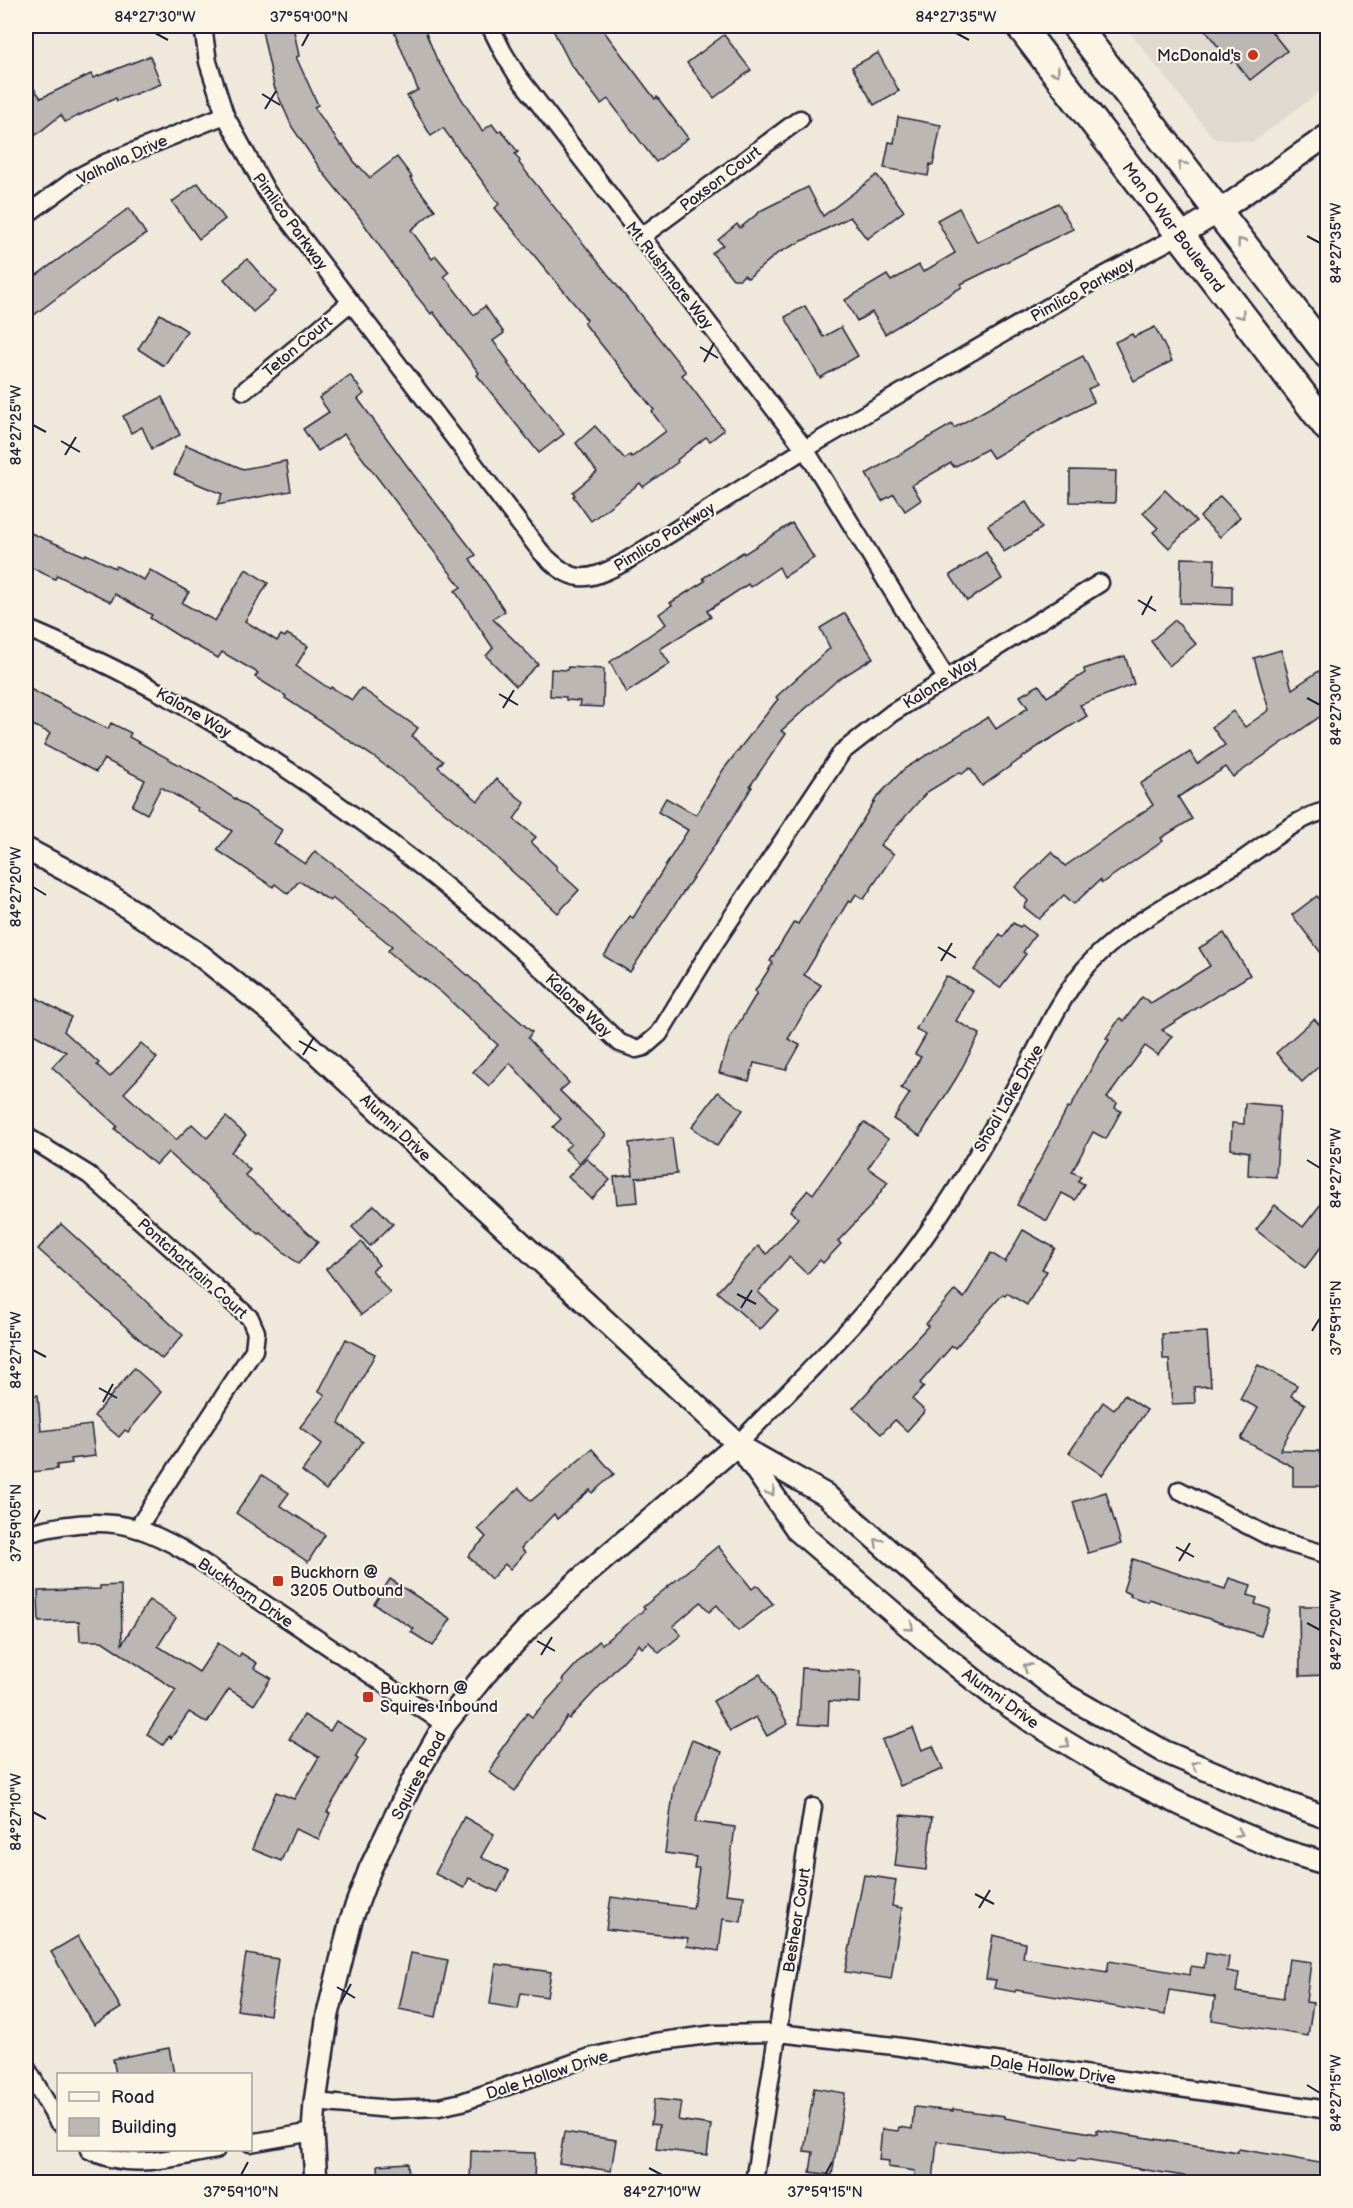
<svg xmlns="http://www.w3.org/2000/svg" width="1353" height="2208" font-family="'Balsamiq Sans',sans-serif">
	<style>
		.built { fill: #e0d9cf }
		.building { fill: #bcb7b3; stroke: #22223b; stroke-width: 1.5 }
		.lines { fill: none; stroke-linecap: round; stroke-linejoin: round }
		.minor-casing { stroke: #22223b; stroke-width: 21 }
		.tertiary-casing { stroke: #22223b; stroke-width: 26 }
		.primary-casing { stroke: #22223b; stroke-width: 32 }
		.minor { stroke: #fcf5e5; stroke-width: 16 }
		.tertiary { stroke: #fcf5e5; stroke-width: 21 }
		.primary { stroke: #fcf5e5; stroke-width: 27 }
		.oneway { stroke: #9a9698 }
		.ticks { fill: none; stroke: #22223b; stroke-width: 2 }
		.poi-dot { fill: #c8321e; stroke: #fcf5e5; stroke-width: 2 }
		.labels { text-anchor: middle; stroke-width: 4.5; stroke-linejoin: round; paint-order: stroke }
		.poi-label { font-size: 16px; fill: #22223b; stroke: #fcf5e5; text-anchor: start }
		.street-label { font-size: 16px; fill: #22223b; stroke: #fcf5e5 }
		.neatline { fill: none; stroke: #22223b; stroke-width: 2 }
		.ticks-label { font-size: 15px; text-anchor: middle; fill: #22223b }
	</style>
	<rect width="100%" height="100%" fill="#efe8db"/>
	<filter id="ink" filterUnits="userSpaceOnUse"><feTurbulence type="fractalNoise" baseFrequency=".0167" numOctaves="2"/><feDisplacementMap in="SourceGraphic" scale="12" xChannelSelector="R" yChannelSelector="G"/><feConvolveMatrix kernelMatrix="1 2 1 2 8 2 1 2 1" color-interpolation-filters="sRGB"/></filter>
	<g filter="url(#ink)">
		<polygon class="built" points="1125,26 1327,26 1327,86 1253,142 1214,139"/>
		<g class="building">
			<polygon points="261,26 293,26 299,56 296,57 318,105 314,107 341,146 343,145 358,167 359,166 370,178 397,157 412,177 410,178 435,210 411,230 432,259 436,256 449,272 444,276 474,315 485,306 504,333 493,341 509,362 507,363 564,434 539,453 477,375 479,373 433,312 431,314 402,278 359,217 321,170 292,127 274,86"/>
			<polygon points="392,26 423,26 437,60 482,131 492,124 498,132 501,130 518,152 515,154 520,161 519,163 686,372 682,375 724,430 710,441 706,437 677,460 678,462 643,487 640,483 591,521 573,496 575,495 573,492 597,472 576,443 595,426 625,459 630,455 632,457 666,431 652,412 654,410 584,323 587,320 581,312 495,208 499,204 443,128 431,136 407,96 418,90"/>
			<polygon points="551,26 600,26 655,99 657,97 688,138 656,162 608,99 601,104 570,63"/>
			<polygon points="1202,26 1267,26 1287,51 1250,80 1234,60 1231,63"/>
			<polygon points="724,35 751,70 714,98 687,63"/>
			<polygon points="878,53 899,91 874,105 852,67"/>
			<polygon points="150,56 161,84 117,101 116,98 65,122 61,115 26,143 26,78 41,98 91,74 93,78"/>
			<polygon points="898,117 941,125 933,165 930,164 928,176 884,168 889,142 894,143"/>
			<polygon points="877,175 904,211 867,239 850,217 778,253 748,278 744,275 740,279 733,279 712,253 723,245 718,240 737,224 740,228 762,210 808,187 823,216"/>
			<polygon points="198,183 225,219 199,239 172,202"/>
			<polygon points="1058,203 1073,229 961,284 962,287 885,334 872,312 857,321 845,300 887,275 891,281 919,265 923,272 955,253 937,220 959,208 977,242"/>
			<polygon points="129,208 146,234 111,257 26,321 26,283"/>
			<polygon points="247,259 276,292 253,312 224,279"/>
			<polygon points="805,306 823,337 841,327 858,356 820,378 785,317"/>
			<polygon points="160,314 187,331 164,366 138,349"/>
			<polygon points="1155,327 1172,361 1134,381 1115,342 1132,334 1134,337"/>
			<polygon points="1083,356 1097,385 1088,389 1094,402 1049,425 993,458 987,449 954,467 951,463 912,485 921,500 905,511 894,494 882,501 866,474 952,424 954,428 1046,376 1046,375"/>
			<polygon points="350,375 364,394 358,399 413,474 476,555 470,559 505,611 493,619 538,664 516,686 486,656 493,648 455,591 461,587 344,434 318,451 303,429 329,412 319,398"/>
			<polygon points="162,397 180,435 152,449 142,427 131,433 123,416"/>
			<polygon points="186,445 243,469 286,461 291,491 217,505 222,494 174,474"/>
			<polygon points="1070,470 1116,471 1115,503 1070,502"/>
			<polygon points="1165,490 1196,521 1169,548 1153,532 1158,528 1143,513"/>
			<polygon points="1220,496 1240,517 1220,537 1200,517"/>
			<polygon points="1026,502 1042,528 1004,552 988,525"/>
			<polygon points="792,523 814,558 784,577 779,567 750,587 748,584 707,611 711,617 660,649 670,664 626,693 610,662 666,624 659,614 672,605 670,603 705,581 703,578 743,552 744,554"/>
			<polygon points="26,531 85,556 86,554 115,568 116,566 144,580 150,570 189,592 182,603 215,621 246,569 268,583 245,621 277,641 281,635 285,637 287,634 308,646 296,666 330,689 331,687 352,700 361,688 418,728 412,736 443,761 438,767 478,801 496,779 525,803 514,819 536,837 531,842 557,867 556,869 579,890 558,913 472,835 421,793 374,757 285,698 286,696 255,677 258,673 222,652 218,658 180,637 150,618 152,615 115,594 111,602 57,575 55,579 26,565"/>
			<polygon points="986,552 1002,579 967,601 950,575"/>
			<polygon points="1181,558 1215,559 1214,585 1232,586 1232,605 1180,603"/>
			<polygon points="845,613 873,658 836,681 781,731 786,734 750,786 752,787 730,822 630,972 604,956 630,916 633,918 688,830 658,812 666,798 696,815 723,770 778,699 776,697 830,648 820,628"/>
			<polygon points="1175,620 1196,644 1169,666 1151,641"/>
			<polygon points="1281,650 1292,689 1328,665 1328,711 1233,777 1226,767 1178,797 1192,819 1161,838 1163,841 1102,883 1100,880 1074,904 1064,895 1039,919 1024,907 1028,901 1015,887 1052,852 1065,866 1153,805 1140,784 1190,752 1197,764 1225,745 1212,727 1233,711 1245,727 1269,710 1254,658"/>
			<polygon points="1125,656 1134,684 1080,705 1087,716 1039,746 982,786 970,768 962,774 960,772 927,792 880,845 894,854 864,899 856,894 851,902 849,900 804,975 821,985 788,1039 800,1045 786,1070 754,1063 749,1081 719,1073 730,1038 757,993 755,991 773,963 770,961 794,922 798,924 877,797 904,769 988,717 996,729 1028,708 1020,696 1039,685 1047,697 1085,673 1084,669"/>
			<polygon points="568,667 604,669 603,707 579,706 580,701 566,700 566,697 550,696 551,669 567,670"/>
			<polygon points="26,687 108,729 111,723 131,733 129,737 205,779 282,830 274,843 305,864 315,851 359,884 397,913 532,1032 528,1038 569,1083 560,1091 606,1135 579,1163 565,1149 571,1144 553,1127 561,1119 510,1063 489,1086 473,1072 498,1045 442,993 420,976 419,977 388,951 392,946 332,898 330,901 299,881 288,894 275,884 273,887 217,850 232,831 197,810 198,808 161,787 147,814 132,806 145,780 104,759 96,772 44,745 50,733 26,722"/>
			<polygon points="1317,896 1328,910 1328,962 1292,915"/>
			<polygon points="1013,923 1020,927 1022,925 1035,935 1023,952 1026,954 1000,988 974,970 1000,934 1003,937"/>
			<polygon points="1224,933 1250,975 1162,1030 1172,1036 1158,1055 1145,1046 1107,1098 1117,1103 1115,1108 1121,1111 1106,1139 1093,1132 1072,1172 1081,1176 1078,1181 1084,1184 1075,1200 1062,1193 1047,1221 1017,1205 1068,1107 1070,1108 1097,1058 1109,1040 1106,1038 1120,1018 1124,1021 1142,997 1151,1003 1210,966 1199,948"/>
			<polygon points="946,976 973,991 956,1021 980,1034 957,1077 920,1136 893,1119 910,1093 901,1088 921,1057 915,1054 926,1035 916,1029"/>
			<polygon points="26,992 71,1017 64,1031 99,1063 97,1065 110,1077 141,1043 157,1058 124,1093 176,1140 192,1124 207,1138 226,1117 246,1135 231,1152 250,1170 245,1175 318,1242 298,1264 261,1233 259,1234 168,1152 156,1165 115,1129 117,1126 52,1067 66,1052 26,1030"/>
			<polygon points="1314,1019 1328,1033 1328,1058 1302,1082 1276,1053"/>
			<polygon points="718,1092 743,1110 717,1146 692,1127"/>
			<polygon points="1245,1103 1280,1106 1276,1177 1248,1175 1249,1152 1231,1149 1232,1123 1244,1124"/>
			<polygon points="864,1122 888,1139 868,1168 888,1182 870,1207 838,1241 841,1244 823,1263 820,1260 807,1274 789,1257 758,1292 778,1310 760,1330 717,1292 758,1246 767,1254 798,1218 790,1211 808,1190 813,1194"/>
			<polygon points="672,1138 677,1174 636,1178 638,1202 617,1204 614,1177 633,1175 629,1143"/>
			<polygon points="586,1158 610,1180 592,1199 568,1177"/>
			<polygon points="1328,1195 1328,1238 1305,1268 1256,1230 1275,1205 1303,1227"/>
			<polygon points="374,1205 393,1224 370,1246 352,1227"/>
			<polygon points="61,1224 183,1335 162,1359 38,1249"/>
			<polygon points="1023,1230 1055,1248 1042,1269 1047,1271 1027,1305 1007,1293 1005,1296 1003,1294 955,1348 952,1346 920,1383 924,1387 912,1399 925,1411 907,1431 895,1420 881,1434 853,1408 928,1326 926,1324 955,1290 964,1298 991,1253 1005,1262"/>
			<polygon points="362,1242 379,1265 372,1270 390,1293 361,1315 326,1269"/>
			<polygon points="1207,1332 1211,1386 1194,1387 1195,1403 1172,1404 1169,1359 1163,1359 1162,1334"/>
			<polygon points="346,1339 375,1354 339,1423 363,1442 326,1490 302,1471 322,1444 300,1427 325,1395 319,1391"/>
			<polygon points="1258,1365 1297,1385 1291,1396 1305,1404 1280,1450 1319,1451 1319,1453 1328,1455 1328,1486 1293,1486 1293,1467 1241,1439 1258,1408 1240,1399"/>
			<polygon points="134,1368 161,1392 128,1432 125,1430 119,1437 94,1416"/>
			<polygon points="38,1395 41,1431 91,1425 95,1456 71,1459 72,1463 57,1465 57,1469 32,1472 29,1446 26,1446 26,1396"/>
			<polygon points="1124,1395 1147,1410 1102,1475 1069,1453 1103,1402 1114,1410"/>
			<polygon points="592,1449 614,1474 592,1493 590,1490 557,1519 554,1514 521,1548 525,1553 510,1569 505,1564 491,1579 468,1556 486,1537 478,1529 519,1488 531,1501"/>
			<polygon points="262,1475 289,1493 280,1505 325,1535 308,1562 236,1513"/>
			<polygon points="1106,1492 1121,1544 1088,1553 1073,1502"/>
			<polygon points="718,1546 752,1589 757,1585 773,1604 738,1631 717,1605 709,1612 701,1602 673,1626 681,1635 659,1653 649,1642 642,1648 639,1644 569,1719 567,1717 515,1791 489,1772 500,1756 498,1754 527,1713 532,1717 564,1682 562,1680 582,1658 599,1641 602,1644 645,1609 643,1607"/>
			<polygon points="1133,1559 1225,1589 1229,1578 1251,1585 1248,1595 1257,1598 1255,1604 1270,1609 1261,1636 1149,1599 1148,1602 1130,1596 1131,1594 1123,1591"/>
			<polygon points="390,1579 451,1619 433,1646 411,1632 414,1629 374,1604"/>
			<polygon points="121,1585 122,1644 149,1600 176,1618 158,1646 199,1672 218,1643 239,1657 241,1653 257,1663 254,1668 271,1678 254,1705 229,1689 207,1723 189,1712 171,1738 169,1736 163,1745 147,1734 176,1690 102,1641 80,1641 79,1621 39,1622 38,1591 100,1589 100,1586"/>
			<polygon points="1299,1606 1327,1606 1328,1675 1300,1676"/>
			<polygon points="802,1668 861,1671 860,1703 829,1701 828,1726 799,1724"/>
			<polygon points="760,1674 788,1724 767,1736 756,1717 730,1731 713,1701"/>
			<polygon points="304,1715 330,1731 336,1721 366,1739 355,1757 358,1759 327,1812 330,1813 319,1839 295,1829 281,1861 252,1849 276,1792 294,1799 319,1757 289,1739"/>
			<polygon points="913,1728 922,1750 933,1746 943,1769 900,1786 882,1740"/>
			<polygon points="692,1740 722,1752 695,1822 735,1827 726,1894 744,1896 741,1922 723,1919 719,1951 687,1946 688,1938 606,1929 611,1897 693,1908 699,1868 694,1868 696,1857 665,1853 674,1787"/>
			<polygon points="901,1815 932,1818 926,1870 895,1866"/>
			<polygon points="464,1817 494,1834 481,1857 509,1871 498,1892 469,1878 464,1888 435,1874"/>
			<polygon points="864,1875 896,1880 892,1906 902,1908 891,1979 845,1972"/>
			<polygon points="993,1935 1025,1943 1023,1958 1107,1972 1109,1961 1190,1975 1191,1966 1204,1968 1206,1953 1229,1957 1227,1971 1239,1973 1236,1992 1283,1999 1289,1959 1311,1962 1306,2002 1313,2003 1308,2036 1212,2020 1215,1997 1169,1990 1165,2015 1016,1990 1015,1992 994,1988 996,1980 986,1979"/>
			<polygon points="78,1936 121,2008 94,2025 51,1952"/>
			<polygon points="411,1953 448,1960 436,2017 399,2009"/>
			<polygon points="246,1954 278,1959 270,2015 237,2010"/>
			<polygon points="496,1964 551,1972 547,1997 521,1993 518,2009 490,2004"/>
			<polygon points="169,2048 174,2074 116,2074 113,2059"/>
			<polygon points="814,2088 845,2093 832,2175 810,2172 813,2152 804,2151"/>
			<polygon points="654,2099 681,2102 678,2120 711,2125 707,2155 656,2149 659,2125 651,2124"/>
			<polygon points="914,2107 953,2111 953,2109 1005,2116 1005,2118 1097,2134 1097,2130 1238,2152 1238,2149 1287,2157 1325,2164 1323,2182 1240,2182 1216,2179 1216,2181 1077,2159 1076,2161 937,2141 933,2182 914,2182 915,2171 888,2167 889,2161 879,2160 882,2129 898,2131 899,2127 912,2129"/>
			<polygon points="564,2132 616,2140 611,2171 559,2163"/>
			<polygon points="471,2151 535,2153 534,2182 470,2182"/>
			<polygon points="408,2163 409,2182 379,2182 378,2165"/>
		</g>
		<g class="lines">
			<g class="minor-casing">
				<g id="minor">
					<path d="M203,26L208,62L225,115L267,192L541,552C572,584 585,583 623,563L805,449L1081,288L1180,235"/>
					<polyline points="490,26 503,52 517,75 805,449 946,678"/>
					<polyline points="26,215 78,177 105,163 225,115"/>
					<polyline points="641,237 800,119"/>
					<polyline points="244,391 351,302"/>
					<path d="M26,628C199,701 355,807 497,929C540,965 579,1005 620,1043L636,1049L644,1047L659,1034L714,944L842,752L892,713L1100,583"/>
					<polyline points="26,1136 89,1175 250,1318 256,1332 254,1350 137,1529"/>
					<path d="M738,1444C803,1376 874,1310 928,1232C966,1178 998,1119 1030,1061C1046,1031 1061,998 1083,971C1119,927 1189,893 1238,863C1261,848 1302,813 1328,811"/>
					<polyline points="1179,1490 1274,1539 1328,1555"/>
					<path d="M26,1534C61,1524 102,1518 138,1529C178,1542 213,1570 248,1593C314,1636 379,1681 445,1724"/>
					<polyline points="26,2067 58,2122"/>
					<polyline points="315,2102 390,2109 439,2107 462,2102 590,2057 655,2042 715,2034 778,2033 894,2046 1328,2110"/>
					<polyline points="250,2143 313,2132"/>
					<path d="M89,2150C130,2172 174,2157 216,2150"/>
					<polyline points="754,2182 813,1807"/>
				</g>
			</g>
			<g class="tertiary-casing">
				<g id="tertiary">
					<polyline points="1180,235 1218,212 1328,135"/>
					<polyline points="26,849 92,884 200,955 280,1019 738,1444 798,1531 939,1652 992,1694 1034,1723 1120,1775 1238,1832 1281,1850 1328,1864"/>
					<polyline points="743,1448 826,1495 976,1628 1064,1694 1165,1752 1281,1801 1328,1818"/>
					<polyline points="316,2182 313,2132 315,2102 328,2014 351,1920 370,1869 411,1784 445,1724 485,1674 534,1622 586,1574 738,1444"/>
				</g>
			</g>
			<g class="primary-casing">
				<g id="primary">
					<polyline points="1020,26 1328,428"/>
					<polyline points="1076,26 1328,355"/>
				</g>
			</g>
			<use href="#minor" class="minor"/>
			<use href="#tertiary" class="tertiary"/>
			<use href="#primary" class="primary"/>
		</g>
		<defs><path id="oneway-chevron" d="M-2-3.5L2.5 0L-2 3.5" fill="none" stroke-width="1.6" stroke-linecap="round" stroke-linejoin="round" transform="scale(1.5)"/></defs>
		<g class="oneway">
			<use href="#oneway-chevron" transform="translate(1056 72) rotate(53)"/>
			<use href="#oneway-chevron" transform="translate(1182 165) rotate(-128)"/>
			<use href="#oneway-chevron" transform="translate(1241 242) rotate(-127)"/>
			<use href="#oneway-chevron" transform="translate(1241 315) rotate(52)"/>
			<use href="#oneway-chevron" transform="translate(771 1492) rotate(55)"/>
			<use href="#oneway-chevron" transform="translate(878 1542) rotate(-138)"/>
			<use href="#oneway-chevron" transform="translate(910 1627) rotate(41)"/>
			<use href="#oneway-chevron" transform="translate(1027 1667) rotate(-144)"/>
			<use href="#oneway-chevron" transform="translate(1066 1744) rotate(32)"/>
			<use href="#oneway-chevron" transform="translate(1195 1765) rotate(-157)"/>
			<use href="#oneway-chevron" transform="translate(1239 1833) rotate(23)"/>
		</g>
	</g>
	<path class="ticks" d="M155,33L168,40M956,33L969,40M302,46L309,33M262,94L280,105M265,109L276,91M1307,236L1320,243M700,347L718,358M704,362L714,343M33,425L46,432M61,441L80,452M65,455L76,437M1138,600L1156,611M1142,615L1152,596M499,694L518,705M1307,698L1320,705M503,708L514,690M33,887L46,895M938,947L956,958M941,961L952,943M299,1041L317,1051M303,1055L314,1037M1307,1160L1320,1168M737,1294L756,1304M741,1308L752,1290M1312,1331L1320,1318M33,1350L46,1357M99,1388L117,1398M103,1402L113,1384M33,1523L40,1510M1176,1547L1194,1557M1179,1561L1190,1543M1307,1623L1320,1630M537,1641L555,1651M541,1655L552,1637M33,1812L46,1819M975,1894L994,1904M979,1908L990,1890M337,1987L355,1998M341,2002L351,1984M1307,2085L1320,2093M649,2168L662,2175M241,2175L248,2162M825,2175L832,2162"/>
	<g class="poi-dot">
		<circle cx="1253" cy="55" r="6"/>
		<rect x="272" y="1575" width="12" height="12" rx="3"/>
		<rect x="362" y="1691" width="12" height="12" rx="3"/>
	</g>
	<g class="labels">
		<g class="poi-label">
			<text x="1241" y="61" text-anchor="end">McDonald's</text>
			<text x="290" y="1578">Buckhorn @<tspan x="290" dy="18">3205 Outbound</tspan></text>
			<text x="380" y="1694">Buckhorn @<tspan x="380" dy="18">Squires Inbound</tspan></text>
		</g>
		<g class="street-label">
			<text transform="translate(122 159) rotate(-25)" y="6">Valhalla Drive</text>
			<text transform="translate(720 178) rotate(-37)" y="6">Paxson Court</text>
			<text transform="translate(291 221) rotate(54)" y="6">Pimlico Parkway</text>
			<text transform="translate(1174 227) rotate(53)" y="6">Man O War Boulevard</text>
			<text transform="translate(670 275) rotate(52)" y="6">Mt Rushmore Way</text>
			<text transform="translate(1082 289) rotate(-29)" y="6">Pimlico Parkway</text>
			<text transform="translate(297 346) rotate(-40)" y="6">Teton Court</text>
			<text transform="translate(664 536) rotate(-32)" y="6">Pimlico Parkway</text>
			<text transform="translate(940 682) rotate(-32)" y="6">Kalone Way</text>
			<text transform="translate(194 712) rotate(30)" y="6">Kalone Way</text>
			<text transform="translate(579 1005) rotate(43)" y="6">Kalone Way</text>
			<text transform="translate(1008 1098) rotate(-60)" y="6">Shoal Lake Drive</text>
			<text transform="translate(396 1127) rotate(43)" y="6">Alumni Drive</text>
			<text transform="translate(193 1268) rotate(42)" y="6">Pontchartrain Court</text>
			<text transform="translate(246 1592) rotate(34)" y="6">Buckhorn Drive</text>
			<text transform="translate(1001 1698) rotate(36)" y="6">Alumni Drive</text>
			<text transform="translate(418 1775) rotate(-62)" y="6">Squires Road</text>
			<text transform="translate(796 1920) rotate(-81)" y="6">Beshear Court</text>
			<text transform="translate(1053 2069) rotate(8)" y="6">Dale Hollow Drive</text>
			<text transform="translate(547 2074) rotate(-18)" y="6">Dale Hollow Drive</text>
		</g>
	</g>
	<rect width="1353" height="2208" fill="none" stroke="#fcf5e5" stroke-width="66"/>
	<rect x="57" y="2073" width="195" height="78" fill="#fcf5e5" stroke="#a5a1a1" stroke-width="1.5"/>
	<rect x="69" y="2092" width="30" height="9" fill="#fcf5e5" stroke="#a5a1a1" stroke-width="1.5"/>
	<text x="111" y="2103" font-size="18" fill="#22223b">Road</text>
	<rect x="69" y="2118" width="30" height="18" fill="#bcb7b3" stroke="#a5a1a1" stroke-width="1.5"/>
	<text x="111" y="2133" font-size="18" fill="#22223b">Building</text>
	<rect x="33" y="33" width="1287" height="2142" class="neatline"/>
	<g class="ticks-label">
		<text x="155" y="22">84°27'30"W</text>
		<text x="309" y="22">37°59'00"N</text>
		<text x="956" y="22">84°27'35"W</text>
		<text transform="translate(1336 243) rotate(-90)" y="5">84°27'35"W</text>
		<text transform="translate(16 425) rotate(-90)" y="5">84°27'25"W</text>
		<text transform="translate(1336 705) rotate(-90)" y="5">84°27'30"W</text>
		<text transform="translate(16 887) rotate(-90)" y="5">84°27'20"W</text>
		<text transform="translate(1336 1168) rotate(-90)" y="5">84°27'25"W</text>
		<text transform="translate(1336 1318) rotate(-90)" y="5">37°59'15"N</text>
		<text transform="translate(16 1350) rotate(-90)" y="5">84°27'15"W</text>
		<text transform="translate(16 1523) rotate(-90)" y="5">37°59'05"N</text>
		<text transform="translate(1336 1630) rotate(-90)" y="5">84°27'20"W</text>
		<text transform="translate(16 1812) rotate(-90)" y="5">84°27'10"W</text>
		<text transform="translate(1336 2093) rotate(-90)" y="5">84°27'15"W</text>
		<text x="241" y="2197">37°59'10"N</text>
		<text x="662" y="2197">84°27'10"W</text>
		<text x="825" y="2197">37°59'15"N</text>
	</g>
</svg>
